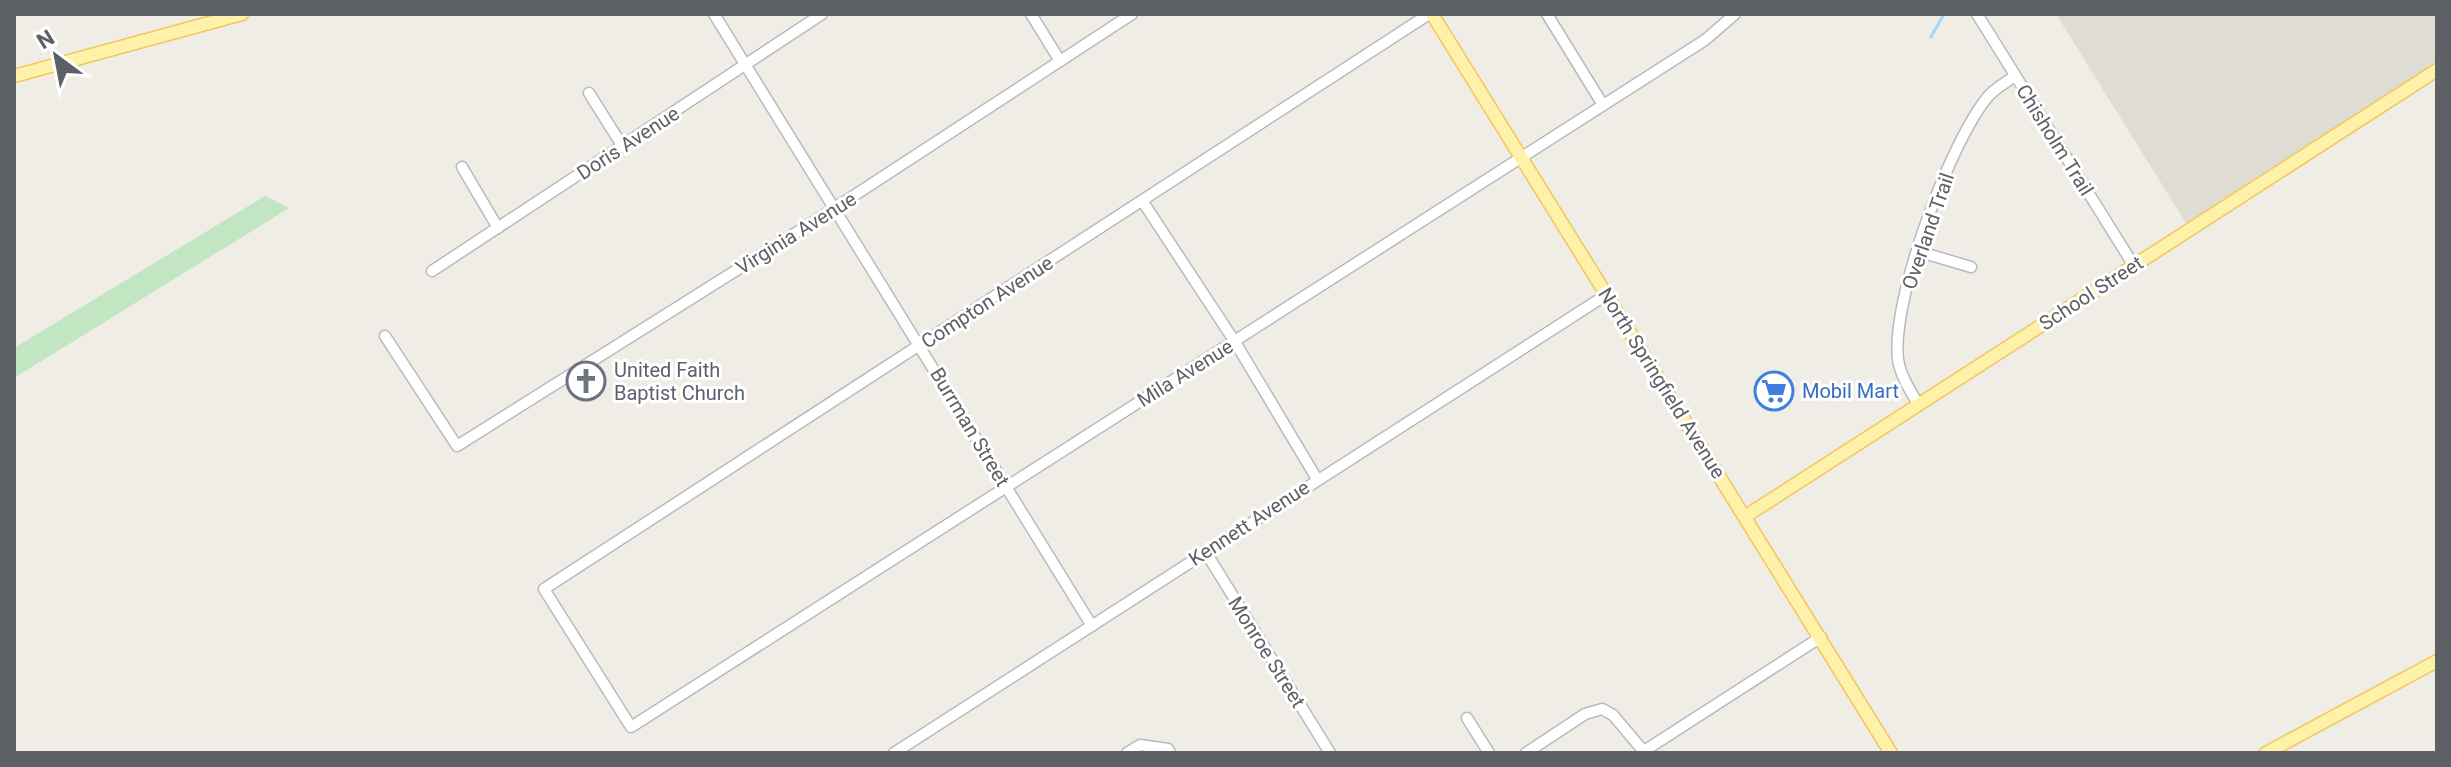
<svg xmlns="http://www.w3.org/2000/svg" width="2451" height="767" font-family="Roboto,sans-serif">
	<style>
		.education { fill: #dfdcd3 }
		.green { fill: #c1e6c1 }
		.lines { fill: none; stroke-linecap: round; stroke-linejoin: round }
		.stream { stroke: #a5d7fe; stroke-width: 3 }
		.minor-casing { stroke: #b7babf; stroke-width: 13 }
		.major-casing { stroke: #f1c75c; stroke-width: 15 }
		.minor { stroke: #fff; stroke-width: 10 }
		.major { stroke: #fef1aa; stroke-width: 12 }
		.labels { text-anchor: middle; stroke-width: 6; stroke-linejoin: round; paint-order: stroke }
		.street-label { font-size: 20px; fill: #5d6065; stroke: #fff }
		.worship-label { font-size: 20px; fill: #5b616d; stroke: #fff; text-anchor: start }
		.shop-label { font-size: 20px; fill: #366cbe; stroke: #fff; text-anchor: start }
	</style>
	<rect width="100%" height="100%" fill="#efede5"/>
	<polygon class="education" points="2056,14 2437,14 2437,62 2186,223"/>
	<polygon class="green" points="265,196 289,208 14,378 14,348"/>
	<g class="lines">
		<polyline class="stream" points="1931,37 1944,14"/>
		<g class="minor-casing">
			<g id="minor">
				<polyline points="714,14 1092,626"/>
				<polyline points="1031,14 1060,61"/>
				<polyline points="1429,14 544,589 631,727 1705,40 1735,14"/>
				<polyline points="1547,14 1603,105"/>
				<polyline points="1977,14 2134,266"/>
				<polyline points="589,93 623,147"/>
				<polyline points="462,167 498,228"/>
				<polyline points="1143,202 1235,342 1317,479"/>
				<polyline points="1917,251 1971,267"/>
				<polyline points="432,271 822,14"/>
				<polyline points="385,336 457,446 832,210 1132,14"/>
				<path d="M1918,404C1910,390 1900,375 1898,359C1891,300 1949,146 1986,99C1993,89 2005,83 2015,76"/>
				<polyline points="1205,551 1330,753"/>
				<polyline points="1467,718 1489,753"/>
				<polyline points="1644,751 1821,637"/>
				<polyline points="894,753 1606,295"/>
				<polyline points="1127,753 1140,745 1168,749 1170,753"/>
				<polyline points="1526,753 1585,714 1602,709 1613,715 1645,753"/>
			</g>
		</g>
		<g class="major-casing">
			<g id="major">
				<polyline points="1432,14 1891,753"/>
				<polyline points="14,76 242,14"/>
				<polyline points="1746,516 2437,70"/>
				<polyline points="2266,753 2437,661"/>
			</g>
		</g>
		<use href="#minor" class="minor"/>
		<use href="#major" class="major"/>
	</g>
	<defs>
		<g id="church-ring" transform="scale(2)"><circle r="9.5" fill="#fff" stroke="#6b7280" stroke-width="1.5"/><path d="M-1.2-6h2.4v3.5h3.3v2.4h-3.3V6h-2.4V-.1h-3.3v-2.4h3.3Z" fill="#6b7280"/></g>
		<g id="supermarket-ring" transform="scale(2)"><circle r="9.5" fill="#fff" stroke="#3f7fe0" stroke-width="1.5"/><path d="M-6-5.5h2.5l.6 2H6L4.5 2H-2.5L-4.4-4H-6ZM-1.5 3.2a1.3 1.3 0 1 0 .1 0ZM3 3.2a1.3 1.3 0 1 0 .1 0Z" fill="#3f7fe0"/></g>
	</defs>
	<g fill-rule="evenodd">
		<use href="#church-ring" x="586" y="381"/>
		<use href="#supermarket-ring" x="1774" y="391"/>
	</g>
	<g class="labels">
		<g class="street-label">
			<text transform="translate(2055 140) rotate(58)" y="7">Chisholm Trail</text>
			<text transform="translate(628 143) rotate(-33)" y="7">Doris Avenue</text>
			<text transform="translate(1928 231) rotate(-71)" y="7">Overland Trail</text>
			<text transform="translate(796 233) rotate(-32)" y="7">Virginia Avenue</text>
			<text transform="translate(2091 293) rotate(-33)" y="7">School Street</text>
			<text transform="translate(987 302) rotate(-33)" y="7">Compton Avenue</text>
			<text transform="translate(1185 373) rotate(-32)" y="7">Mila Avenue</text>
			<text transform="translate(1662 383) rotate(58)" y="7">North Springfield Avenue</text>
			<text transform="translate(970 427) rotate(59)" y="7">Burrman Street</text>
			<text transform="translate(1249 523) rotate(-33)" y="7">Kennett Avenue</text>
			<text transform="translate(1267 652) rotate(58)" y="7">Monroe Street</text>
		</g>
		<g class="worship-label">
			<text x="614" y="377">United Faith<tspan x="614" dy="23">Baptist Church</tspan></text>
		</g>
		<g class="shop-label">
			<text x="1802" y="398">Mobil Mart</text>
		</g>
	</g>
	<rect width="2451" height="767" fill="none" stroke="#5d6065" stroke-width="32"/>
	<g transform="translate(56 56) rotate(328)" stroke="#ffffff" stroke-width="6" paint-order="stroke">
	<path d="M0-6L14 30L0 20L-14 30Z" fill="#5d6065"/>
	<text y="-12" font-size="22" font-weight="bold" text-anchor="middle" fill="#5d6065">N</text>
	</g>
</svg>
